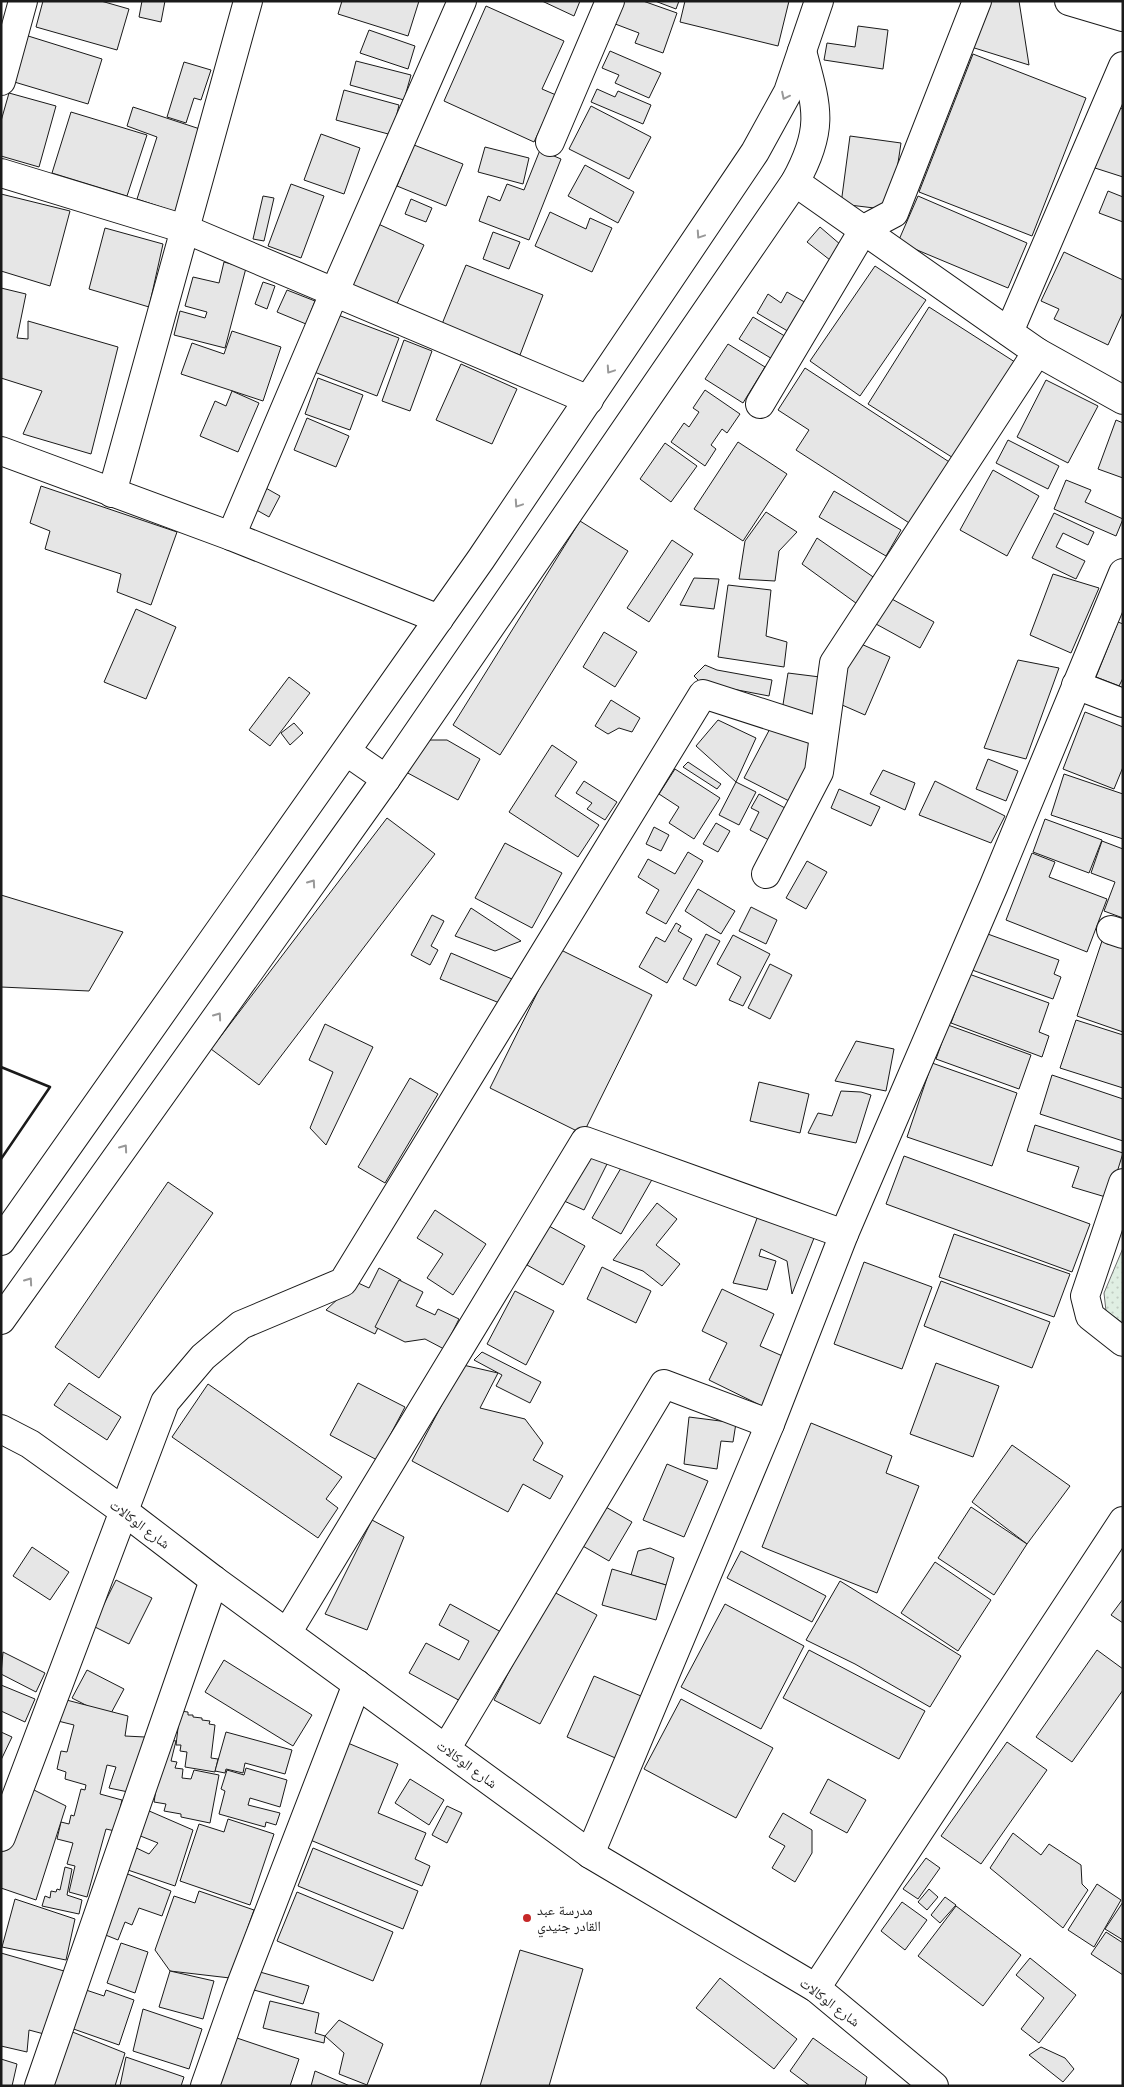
<svg xmlns="http://www.w3.org/2000/svg" width="1124" height="2087" font-family="Inter,'Noto Naskh Arabic',sans-serif">
	<style>
		.park { fill: url(#park-dots); stroke: #6a6a6a }
		.building { fill: #e6e6e6; stroke: #1a1a1a }
		.lines { fill: none; stroke-linecap: round; stroke-linejoin: round }
		.minor-casing { stroke: #1a1a1a; stroke-width: 30 }
		.minor { stroke: #fff; stroke-width: 28 }
		.wall { stroke: #1a1a1a; stroke-width: 2.5 }
		.oneway { stroke: #989898 }
		.poi-dot { fill: #c62828; stroke: #fff; stroke-width: 2 }
		.labels { text-anchor: middle; stroke-width: 4; stroke-linejoin: round; paint-order: stroke }
		.street-label { font-size: 14px; fill: #1a1a1a; stroke: #fff }
		.poi-label { font-size: 14px; fill: #1a1a1a; stroke: #fff; text-anchor: start }
	</style>
	<defs>
		<pattern id="park-dots" width="8" height="8" patternUnits="userSpaceOnUse" patternTransform="scale(1.25)"><rect width="8" height="8" fill="#e0efe3"/><path d="M2 2h.1M6 6h.1" fill="none" stroke="#c0ccc2" stroke-width="1.8" stroke-linecap="round"/></pattern>
	</defs>
	<rect width="100%" height="100%" fill="#fff"/>
	<polygon class="park" points="1123,1248 1123,1323 1106,1311 1104,1293"/>
	<g class="building">
		<polygon points="43,1 101,1 129,9 117,50 36,27"/>
		<polygon points="142,1 165,1 161,22 139,17"/>
		<polygon points="342,1 419,1 408,36 338,14"/>
		<polygon points="542,1 580,1 574,16"/>
		<polygon points="617,1 643,1 677,13 663,53 635,43 639,33 610,22"/>
		<polygon points="655,1 679,1 676,9"/>
		<polygon points="685,1 789,1 778,46 680,22"/>
		<polygon points="982,1 1019,1 1029,65 968,46"/>
		<polygon points="486,6 564,41 542,89 556,95 534,142 444,101"/>
		<polygon points="858,26 888,30 883,69 824,60 827,43 855,47"/>
		<polygon points="369,30 415,46 408,69 360,53"/>
		<polygon points="25,35 102,59 88,104 11,81"/>
		<polygon points="610,51 661,73 649,98 615,83 619,75 602,68"/>
		<polygon points="973,54 1086,98 1032,236 919,192"/>
		<polygon points="356,61 411,75 404,100 350,85"/>
		<polygon points="184,62 211,70 201,100 194,98 186,123 167,117"/>
		<polygon points="597,89 615,97 618,91 651,105 643,124 591,102"/>
		<polygon points="344,90 399,105 392,135 336,120"/>
		<polygon points="9,93 56,106 39,167 1,156 1,121"/>
		<polygon points="591,106 651,137 629,179 569,149"/>
		<polygon points="1116,106 1123,109 1123,177 1095,168"/>
		<polygon points="133,107 203,130 176,212 137,199 157,137 127,126"/>
		<polygon points="71,112 147,135 127,196 52,173"/>
		<polygon points="321,134 360,148 344,194 304,180"/>
		<polygon points="850,136 901,143 891,210 841,204"/>
		<polygon points="414,145 463,164 446,206 397,186"/>
		<polygon points="485,147 529,158 523,184 478,172"/>
		<polygon points="540,150 561,159 529,240 479,221 488,196 500,201 507,184 524,190"/>
		<polygon points="585,165 634,192 618,223 568,196"/>
		<polygon points="291,184 324,196 301,258 268,246"/>
		<polygon points="1108,191 1123,197 1123,222 1099,213"/>
		<polygon points="1,194 70,211 50,286 1,271"/>
		<polygon points="263,196 274,198 264,241 253,239"/>
		<polygon points="918,196 1027,243 1008,288 898,242"/>
		<polygon points="411,199 432,208 426,222 405,214"/>
		<polygon points="550,212 586,229 590,218 612,228 592,272 535,246"/>
		<polygon points="374,222 424,245 395,308 345,284"/>
		<polygon points="820,227 841,245 830,260 807,242"/>
		<polygon points="105,228 163,244 149,307 89,289"/>
		<polygon points="493,232 520,242 509,269 483,259"/>
		<polygon points="1064,252 1123,280 1123,312 1108,345 1054,319 1059,309 1041,301"/>
		<polygon points="224,262 246,268 225,348 174,335 180,311 205,318 207,312 185,306 193,277 219,283"/>
		<polygon points="466,265 543,295 520,355 442,324"/>
		<polygon points="875,266 926,300 860,396 810,361"/>
		<polygon points="263,282 275,286 267,309 255,304"/>
		<polygon points="1,288 26,294 17,338 28,339 28,321 118,347 91,454 23,434 42,391 1,378"/>
		<polygon points="287,290 315,301 306,324 277,312"/>
		<polygon points="787,292 808,304 791,333 757,313 768,294 781,303"/>
		<polygon points="929,307 1018,364 958,461 868,404"/>
		<polygon points="330,312 399,338 377,396 309,370"/>
		<polygon points="753,317 793,341 779,363 739,339"/>
		<polygon points="232,331 281,347 263,401 181,374 192,343 224,354"/>
		<polygon points="404,340 432,351 410,411 382,401"/>
		<polygon points="728,344 765,367 743,403 705,379"/>
		<polygon points="461,364 517,389 492,444 436,420"/>
		<polygon points="805,368 957,467 917,528 796,450 809,430 778,410"/>
		<polygon points="318,378 363,395 350,430 305,414"/>
		<polygon points="1046,380 1098,406 1068,463 1017,437"/>
		<polygon points="705,390 740,414 727,433 722,429 711,445 716,449 705,466 671,442 684,423 689,427 699,412 693,408"/>
		<polygon points="232,391 259,403 238,452 200,436 215,401 226,406"/>
		<polygon points="307,418 349,436 336,467 294,450"/>
		<polygon points="1116,420 1123,423 1123,478 1098,469"/>
		<polygon points="1008,440 1059,466 1048,489 996,463"/>
		<polygon points="738,442 787,474 743,541 694,509"/>
		<polygon points="665,443 697,466 671,502 640,479"/>
		<polygon points="993,470 1039,496 1007,556 960,530"/>
		<polygon points="1066,480 1091,490 1085,502 1123,519 1116,536 1054,509"/>
		<polygon points="41,486 177,532 151,605 117,592 121,574 45,549 50,531 30,523"/>
		<polygon points="264,487 280,496 269,517 253,508"/>
		<polygon points="834,491 901,530 886,556 819,517"/>
		<polygon points="766,512 797,532 779,551 775,581 739,579 745,541"/>
		<polygon points="1054,513 1094,532 1088,545 1063,533 1056,547 1085,561 1076,579 1032,558"/>
		<polygon points="580,521 628,551 500,755 453,725"/>
		<polygon points="817,538 879,581 860,606 802,564"/>
		<polygon points="672,540 693,554 649,622 627,608"/>
		<polygon points="1053,574 1099,588 1071,653 1030,635"/>
		<polygon points="694,578 719,579 714,609 680,605"/>
		<polygon points="728,585 771,590 766,636 787,642 784,667 718,657"/>
		<polygon points="890,598 934,622 920,648 876,624"/>
		<polygon points="136,609 176,627 146,699 104,682"/>
		<polygon points="1118,622 1123,624 1123,678 1119,686 1096,677"/>
		<polygon points="604,632 637,652 615,687 583,667"/>
		<polygon points="859,643 890,657 865,715 833,701"/>
		<polygon points="1018,660 1059,668 1026,759 984,748"/>
		<polygon points="705,665 717,670 772,680 769,696 701,683 694,676"/>
		<polygon points="788,673 828,678 823,717 782,711"/>
		<polygon points="289,677 310,693 270,746 249,730"/>
		<polygon points="611,700 640,718 632,732 619,728 608,734 595,726"/>
		<polygon points="1085,712 1123,727 1123,767 1114,789 1063,769"/>
		<polygon points="718,720 756,738 736,782 696,746"/>
		<polygon points="774,721 810,740 809,767 791,802 744,778"/>
		<polygon points="294,723 303,733 290,745 281,733"/>
		<polygon points="422,740 447,740 480,759 458,800 404,771"/>
		<polygon points="552,745 577,762 555,796 599,825 578,857 509,812"/>
		<polygon points="988,759 1018,771 1006,801 976,789"/>
		<polygon points="688,762 721,784 717,789 683,767"/>
		<polygon points="675,769 720,798 694,839 669,823 679,807 659,794"/>
		<polygon points="883,770 915,783 905,810 870,794"/>
		<polygon points="1064,774 1123,794 1123,839 1051,815"/>
		<polygon points="584,781 617,802 605,820 587,809 592,803 576,793"/>
		<polygon points="935,781 1005,816 991,843 919,815"/>
		<polygon points="736,782 756,792 739,825 719,815"/>
		<polygon points="839,789 880,807 871,826 831,808"/>
		<polygon points="759,794 785,808 769,840 750,830 759,812 751,808"/>
		<polygon points="387,818 435,854 259,1085 211,1049"/>
		<polygon points="1045,819 1102,840 1089,873 1033,852"/>
		<polygon points="716,823 730,831 718,852 703,844"/>
		<polygon points="654,827 669,835 661,851 646,844"/>
		<polygon points="1102,841 1123,849 1123,918 1104,911 1115,882 1091,873"/>
		<polygon points="505,843 562,873 532,928 475,898"/>
		<polygon points="688,852 703,861 666,924 646,913 659,890 638,877 648,859 675,874"/>
		<polygon points="1032,853 1055,862 1049,877 1107,899 1087,952 1006,920"/>
		<polygon points="807,861 827,872 806,909 786,898"/>
		<polygon points="698,889 735,911 721,934 685,911"/>
		<polygon points="1,895 123,932 89,991 1,987"/>
		<polygon points="751,907 777,920 766,944 739,931"/>
		<polygon points="471,908 521,941 495,951 455,936"/>
		<polygon points="432,915 444,921 431,946 438,950 430,965 411,955"/>
		<polygon points="676,923 681,926 678,931 692,939 667,983 639,967 656,937 665,942"/>
		<polygon points="985,933 1059,960 1054,974 1061,977 1053,999 972,970"/>
		<polygon points="706,934 720,941 696,986 683,979"/>
		<polygon points="733,935 770,954 743,1006 729,1000 741,977 717,964"/>
		<polygon points="1103,938 1123,945 1123,1032 1077,1016"/>
		<polygon points="559,949 652,995 583,1134 490,1088"/>
		<polygon points="451,953 512,979 502,1004 440,979"/>
		<polygon points="770,964 792,975 770,1019 748,1008"/>
		<polygon points="969,974 1049,1003 1039,1032 1049,1036 1042,1057 951,1023"/>
		<polygon points="1076,1020 1123,1035 1123,1088 1060,1068"/>
		<polygon points="325,1024 373,1047 326,1145 310,1128 333,1072 309,1060"/>
		<polygon points="948,1025 1031,1055 1019,1089 936,1059"/>
		<polygon points="856,1041 894,1049 886,1091 835,1081"/>
		<polygon points="932,1063 1017,1093 992,1166 907,1137"/>
		<polygon points="1052,1075 1123,1099 1123,1141 1040,1114"/>
		<polygon points="410,1078 438,1094 385,1183 358,1167"/>
		<polygon points="759,1082 809,1094 800,1133 750,1121"/>
		<polygon points="841,1091 861,1092 871,1095 856,1143 808,1133 818,1113 832,1116"/>
		<polygon points="1035,1125 1123,1153 1109,1198 1072,1187 1079,1167 1027,1151"/>
		<polygon points="585,1154 607,1164 584,1210 562,1200"/>
		<polygon points="904,1156 1090,1224 1072,1272 886,1204"/>
		<polygon points="621,1168 654,1176 621,1234 592,1218"/>
		<polygon points="168,1182 213,1213 99,1378 55,1347"/>
		<polygon points="657,1203 677,1219 656,1245 680,1264 662,1286 643,1271 613,1260"/>
		<polygon points="435,1210 486,1244 453,1295 427,1278 443,1254 417,1238"/>
		<polygon points="759,1213 816,1233 792,1294 787,1261 761,1249 759,1256 776,1261 767,1290 733,1283"/>
		<polygon points="549,1226 585,1246 563,1285 527,1265"/>
		<polygon points="954,1234 1070,1274 1054,1317 939,1277"/>
		<polygon points="864,1262 932,1287 902,1369 834,1344"/>
		<polygon points="602,1267 651,1291 636,1323 587,1299"/>
		<polygon points="379,1268 401,1280 375,1334 326,1310 356,1282 369,1288"/>
		<polygon points="399,1280 423,1292 416,1306 435,1315 438,1309 459,1319 444,1349 425,1339 405,1342 375,1327"/>
		<polygon points="941,1281 1050,1322 1032,1368 924,1326"/>
		<polygon points="722,1289 774,1314 760,1346 787,1358 764,1407 709,1380 727,1343 702,1331"/>
		<polygon points="515,1291 554,1311 526,1365 487,1344"/>
		<polygon points="482,1352 541,1382 530,1403 496,1386 502,1375 474,1360"/>
		<polygon points="936,1363 999,1386 973,1457 910,1434"/>
		<polygon points="463,1365 498,1373 480,1408 525,1419 543,1443 533,1460 563,1476 550,1499 523,1484 508,1512 412,1461"/>
		<polygon points="69,1383 121,1417 107,1440 54,1405"/>
		<polygon points="358,1383 405,1407 377,1460 330,1435"/>
		<polygon points="208,1384 342,1477 326,1499 338,1508 318,1538 172,1437"/>
		<polygon points="689,1417 736,1423 733,1442 721,1441 717,1469 684,1464"/>
		<polygon points="811,1423 892,1456 886,1473 919,1486 877,1593 762,1547"/>
		<polygon points="1012,1445 1070,1486 1027,1544 972,1502"/>
		<polygon points="667,1464 708,1481 684,1537 643,1520"/>
		<polygon points="604,1506 632,1522 609,1561 581,1545"/>
		<polygon points="971,1507 1027,1544 994,1595 938,1558"/>
		<polygon points="372,1520 404,1537 367,1630 325,1614"/>
		<polygon points="32,1547 69,1572 50,1600 13,1576"/>
		<polygon points="650,1548 674,1558 666,1585 631,1575 638,1551"/>
		<polygon points="741,1551 826,1596 812,1622 727,1578"/>
		<polygon points="935,1562 991,1600 958,1651 901,1613"/>
		<polygon points="612,1569 666,1585 656,1620 602,1605"/>
		<polygon points="116,1580 152,1598 129,1644 93,1626"/>
		<polygon points="840,1581 961,1656 930,1707 855,1664 806,1640"/>
		<polygon points="552,1591 597,1615 540,1724 494,1700"/>
		<polygon points="1123,1599 1123,1623 1111,1615"/>
		<polygon points="450,1604 501,1632 464,1703 409,1673 426,1643 459,1660 469,1641 439,1625"/>
		<polygon points="725,1604 804,1646 761,1729 681,1687"/>
		<polygon points="809,1650 925,1711 899,1759 783,1698"/>
		<polygon points="1097,1650 1123,1669 1123,1690 1072,1762 1036,1737"/>
		<polygon points="3,1652 45,1673 36,1692 1,1674"/>
		<polygon points="224,1660 312,1715 293,1746 205,1692"/>
		<polygon points="87,1670 124,1689 109,1717 72,1698"/>
		<polygon points="594,1676 648,1699 620,1760 567,1737"/>
		<polygon points="1,1685 35,1699 25,1722 1,1711"/>
		<polygon points="55,1697 128,1716 125,1736 145,1737 133,1793 109,1788 116,1767 107,1765 100,1794 122,1800 115,1831 106,1829 87,1897 69,1892 75,1866 67,1864 73,1843 57,1839 61,1822 69,1824 71,1815 74,1816 81,1789 85,1790 86,1785 65,1779 66,1772 57,1769 61,1751 67,1752 74,1725 50,1719"/>
		<polygon points="681,1699 773,1748 736,1818 644,1769"/>
		<polygon points="180,1711 188,1712 188,1715 193,1715 193,1717 202,1718 202,1720 210,1721 209,1724 215,1725 211,1758 218,1759 215,1772 185,1767 187,1752 180,1751 181,1745 176,1745"/>
		<polygon points="1,1732 12,1737 1,1760"/>
		<polygon points="226,1732 292,1750 285,1774 245,1763 243,1773 226,1769 225,1773 215,1771"/>
		<polygon points="159,1738 176,1741 171,1761 177,1762 175,1768 183,1769 182,1778 191,1779 194,1770 219,1775 210,1823 181,1817 181,1814 164,1811 166,1804 154,1802 156,1790 149,1789"/>
		<polygon points="343,1741 398,1764 378,1813 426,1833 415,1859 430,1866 422,1886 303,1837"/>
		<polygon points="1007,1742 1047,1770 981,1864 941,1836"/>
		<polygon points="246,1768 287,1780 280,1807 250,1798 248,1805 280,1813 276,1825 266,1822 265,1827 219,1814 225,1791 221,1789 227,1770 244,1775"/>
		<polygon points="410,1779 444,1800 429,1825 395,1803"/>
		<polygon points="828,1779 866,1800 847,1833 810,1813"/>
		<polygon points="26,1786 66,1806 36,1900 1,1888 1,1854"/>
		<polygon points="447,1806 462,1813 447,1843 432,1835"/>
		<polygon points="140,1807 193,1830 175,1886 119,1867 128,1844 149,1854 158,1843 133,1833"/>
		<polygon points="783,1813 812,1830 812,1853 795,1882 772,1868 785,1846 769,1837"/>
		<polygon points="228,1819 274,1834 250,1905 180,1881 199,1824 224,1832"/>
		<polygon points="1013,1833 1041,1855 1049,1844 1081,1865 1082,1884 1088,1890 1063,1928 990,1868"/>
		<polygon points="313,1848 418,1891 403,1929 298,1886"/>
		<polygon points="926,1858 940,1868 918,1899 903,1889"/>
		<polygon points="65,1867 72,1869 67,1895 82,1900 79,1914 42,1906 45,1896 50,1898 51,1891 56,1892 57,1889 60,1890"/>
		<polygon points="120,1871 171,1891 162,1916 139,1908 132,1925 125,1922 118,1940 98,1932"/>
		<polygon points="1097,1884 1121,1900 1094,1947 1068,1930"/>
		<polygon points="929,1889 938,1897 927,1910 918,1902"/>
		<polygon points="199,1891 254,1910 230,1978 170,1971 155,1950 174,1896 195,1903"/>
		<polygon points="297,1892 393,1932 373,1981 277,1941"/>
		<polygon points="945,1897 956,1905 940,1923 931,1915"/>
		<polygon points="15,1899 75,1919 66,1960 2,1947"/>
		<polygon points="902,1902 927,1920 905,1950 881,1931"/>
		<polygon points="1123,1902 1123,1940 1105,1929"/>
		<polygon points="956,1906 1021,1955 983,2006 918,1956"/>
		<polygon points="1106,1932 1123,1943 1123,1975 1091,1954"/>
		<polygon points="121,1943 148,1952 135,1993 107,1983"/>
		<polygon points="520,1950 583,1969 549,2086 480,2086"/>
		<polygon points="1,1953 64,1971 44,2034 29,2030 27,2052 1,2046"/>
		<polygon points="1030,1958 1076,1995 1039,2043 1021,2029 1044,1998 1016,1975"/>
		<polygon points="170,1971 214,1981 203,2019 159,2007"/>
		<polygon points="260,1972 309,1986 303,2004 254,1990"/>
		<polygon points="720,1978 797,2039 774,2069 696,2008"/>
		<polygon points="77,1987 104,1996 106,1990 134,2000 119,2045 65,2026"/>
		<polygon points="270,2001 319,2013 315,2033 325,2036 324,2043 263,2028"/>
		<polygon points="143,2009 202,2029 189,2069 133,2051"/>
		<polygon points="339,2020 383,2044 367,2085 339,2074 344,2053 325,2036"/>
		<polygon points="65,2029 125,2053 115,2086 50,2086"/>
		<polygon points="228,2035 299,2059 290,2086 214,2086"/>
		<polygon points="813,2038 867,2077 865,2086 810,2086 790,2071"/>
		<polygon points="1041,2047 1065,2058 1074,2069 1063,2082 1029,2055"/>
		<polygon points="126,2057 184,2077 181,2086 120,2086"/>
		<polygon points="1,2059 17,2064 12,2086 1,2086"/>
		<polygon points="315,2071 350,2086 311,2086"/>
	</g>
	<g class="lines">
		<g class="minor-casing">
			<g id="minor">
				<polyline points="1069,1 1123,17"/>
				<polyline points="1,81 23,1"/>
				<polyline points="550,142 610,1"/>
				<polyline points="1,173 185,229 589,400"/>
				<polyline points="795,182 1037,352 1123,400"/>
				<polyline points="1009,332 1123,66"/>
				<polyline points="760,404 864,229 894,213 977,1"/>
				<polyline points="1,451 231,536 439,619"/>
				<polyline points="112,493 248,1"/>
				<polyline points="231,536 335,291 462,1"/>
				<polyline points="1076,685 1123,703"/>
				<polyline points="347,752 386,779"/>
				<polyline points="766,874 819,772 834,663 1037,352"/>
				<polyline points="1111,930 1123,934"/>
				<polyline points="1123,1183 1085,1296 1090,1316 1123,1342"/>
				<polyline points="1,1241 481,559 755,152 788,92 819,1"/>
				<path d="M1,1320L386,779L795,182C825,128 817,107 802,51"/>
				<polyline points="1,1429 30,1444 125,1512 214,1580 590,1854 816,1988 934,2086"/>
				<polyline points="287,1633 585,1141 844,1234"/>
				<polyline points="446,1749 664,1384 770,1424"/>
				<polyline points="1,1837 165,1402 203,1357 241,1325 343,1282 703,694 824,733"/>
				<polyline points="590,1854 770,1424 844,1234 994,885 1123,573"/>
				<polyline points="816,1988 1123,1521"/>
				<polyline points="39,2086 214,1580"/>
				<polyline points="205,2086 239,1990 357,1684"/>
			</g>
		</g>
		<use href="#minor" class="minor"/>
		<polyline class="wall" points="1,1067 50,1087 1,1159"/>
	</g>
	<defs><path id="oneway-chevron" d="M-2-3.5L2.5 0L-2 3.5" fill="none" stroke-width="1.6" stroke-linecap="round" stroke-linejoin="round" transform="scale(1.25)"/></defs>
	<g class="oneway">
		<use href="#oneway-chevron" transform="translate(785 96) rotate(116)"/>
		<use href="#oneway-chevron" transform="translate(700 235) rotate(124)"/>
		<use href="#oneway-chevron" transform="translate(610 370) rotate(124)"/>
		<use href="#oneway-chevron" transform="translate(518 504) rotate(124)"/>
		<use href="#oneway-chevron" transform="translate(312 883) rotate(-55)"/>
		<use href="#oneway-chevron" transform="translate(218 1016) rotate(-55)"/>
		<use href="#oneway-chevron" transform="translate(124 1148) rotate(-55)"/>
		<use href="#oneway-chevron" transform="translate(29 1281) rotate(-55)"/>
	</g>
	<circle class="poi-dot" cx="527" cy="1918" r="5"/>
	<g class="labels">
		<g class="street-label">
			<text transform="translate(140 1524) rotate(37)" y="5">شارع الوكالات</text>
			<text transform="translate(467 1764) rotate(36)" y="5">شارع الوكالات</text>
			<text transform="translate(830 2002) rotate(37)" y="5">شارع الوكالات</text>
		</g>
		<g class="poi-label">
			<text x="537" y="1915">مدرسة عبد<tspan x="537" dy="16">القادر جنيدي</tspan></text>
		</g>
	</g>
	<rect width="1124" height="2087" fill="none" stroke="#1a1a1a" stroke-width="5"/>
</svg>
